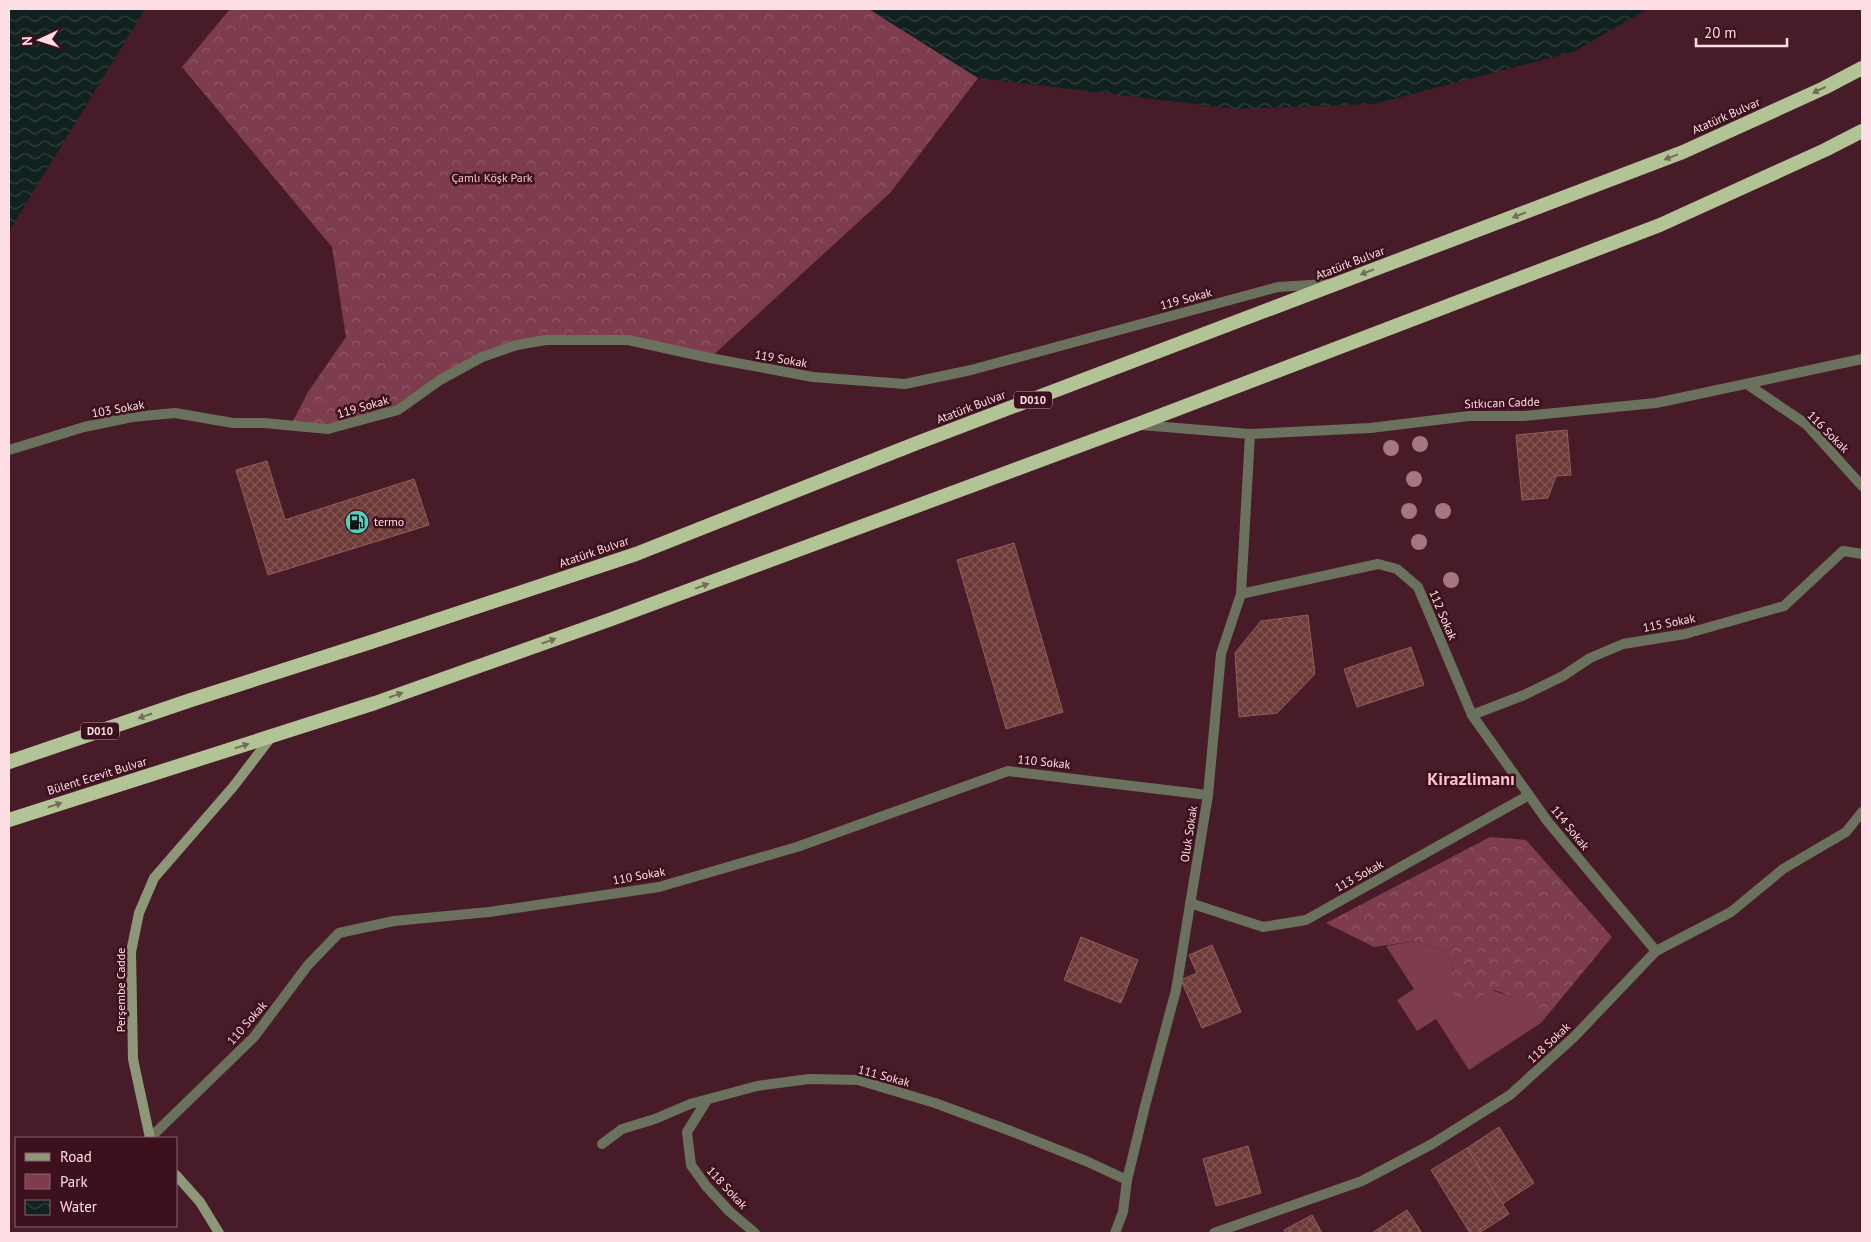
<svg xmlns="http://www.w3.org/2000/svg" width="1871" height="1242" font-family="'PT Sans',sans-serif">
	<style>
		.green { fill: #7d3d4e }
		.forest { fill: url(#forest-crowns) }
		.water { fill: url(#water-waves) }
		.building { fill: url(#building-cross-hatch); stroke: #935d59 }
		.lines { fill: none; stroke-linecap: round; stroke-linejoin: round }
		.minor { stroke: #6a715d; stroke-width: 10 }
		.tertiary { stroke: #6a715d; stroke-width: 10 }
		.secondary { stroke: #8c9877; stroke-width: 10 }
		.trunk { stroke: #b2c495; stroke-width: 14 }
		.tree { fill: #a67682 }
		.oneway { fill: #786a5a }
		.labels { text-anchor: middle; stroke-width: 5; stroke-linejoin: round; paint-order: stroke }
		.shield { fill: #3d101e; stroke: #c4a0a9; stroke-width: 1 }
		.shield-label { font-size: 11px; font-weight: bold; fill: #fedee5 }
		.street-label { font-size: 12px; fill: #fedee5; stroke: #3d101e }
		.park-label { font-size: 12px; fill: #f3c0cb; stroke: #3d101e }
		.poi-label { font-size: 12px; fill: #fedee5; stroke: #3d101e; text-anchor: start }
		.district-label { font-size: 18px; font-weight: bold; fill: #fcbfcc; stroke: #3d101e }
	</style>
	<defs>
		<pattern id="forest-crowns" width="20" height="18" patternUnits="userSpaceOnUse" patternTransform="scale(1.25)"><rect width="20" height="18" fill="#7d3d4e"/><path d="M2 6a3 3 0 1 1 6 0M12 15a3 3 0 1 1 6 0" fill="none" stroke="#905967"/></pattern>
		<pattern id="water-waves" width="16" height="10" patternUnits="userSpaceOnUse" patternTransform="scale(1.25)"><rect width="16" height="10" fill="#10211f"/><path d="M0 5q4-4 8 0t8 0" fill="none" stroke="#34413f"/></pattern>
		<pattern id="building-cross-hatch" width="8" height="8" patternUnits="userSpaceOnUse" patternTransform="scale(1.25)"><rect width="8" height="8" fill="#6c3a37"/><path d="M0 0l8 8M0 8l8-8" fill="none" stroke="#825654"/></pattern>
	</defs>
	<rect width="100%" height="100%" fill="#481b28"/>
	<polygon class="green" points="1416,941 1445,951 1455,970 1445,976 1516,998 1541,1023 1469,1070 1436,1019 1417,1031 1397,1000 1414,989 1386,946"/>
	<g class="forest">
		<polygon points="230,9 869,9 978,78 890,193 710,358 628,340 546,340 482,357 398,410 355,423 291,425 308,392 346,337 332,247 182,67"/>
		<polygon points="1490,837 1526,840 1612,937 1541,1023 1516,998 1494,990 1461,1007 1444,976 1455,970 1445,951 1416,941 1374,947 1326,923"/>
	</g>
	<g class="water">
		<polygon points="9,9 145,9 13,225 9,229"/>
		<polygon points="869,9 1648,9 1573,52 1374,104 1235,109 978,78"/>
	</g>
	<g class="building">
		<polygon points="1567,430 1571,475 1556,476 1548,498 1522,500 1516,435"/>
		<polygon points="267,461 285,520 414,479 429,525 268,575 236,470"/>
		<polygon points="1014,543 1063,712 1006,729 957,560"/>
		<polygon points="1308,615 1315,674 1277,713 1239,717 1235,653 1261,621"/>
		<polygon points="1411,647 1424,685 1357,707 1344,669"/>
		<polygon points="1081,937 1138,960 1121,1003 1064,980"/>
		<polygon points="1212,945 1241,1012 1202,1028 1181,980 1197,973 1189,955"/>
		<polygon points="1499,1127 1534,1183 1502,1204 1467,1148"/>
		<polygon points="1248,1146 1261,1193 1216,1206 1203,1159"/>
		<polygon points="1467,1148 1509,1214 1479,1233 1470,1233 1431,1170"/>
		<polygon points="1407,1210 1422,1233 1372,1233"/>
		<polygon points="1312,1215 1322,1233 1285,1233 1284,1230"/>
	</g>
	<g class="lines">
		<g class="minor">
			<polyline points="1747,384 1806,424 1862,486"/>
			<polyline points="9,450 84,427 132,417 175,413 233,423 264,423 328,429 398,410 440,380 482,357 517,345 546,340 628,340 710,358 813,377 905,384 971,370 1278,287 1327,284"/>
			<polyline points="1241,594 1378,564 1397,569 1418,587 1472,715 1548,822 1656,951"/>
			<polyline points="1472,715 1524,695 1563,676 1590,658 1623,644 1685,634 1784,606 1843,551 1862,554"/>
			<polyline points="1190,903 1263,927 1306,920 1529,795"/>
			<polyline points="707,1100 687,1132 691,1165 706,1186 730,1212 755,1233"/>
			<polyline points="150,1138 254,1037 308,965 339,933 394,921 489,912 659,887 797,847 1008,771 1208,795"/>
			<polyline points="602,1144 622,1129 655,1119 690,1104 757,1086 809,1079 858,1080 935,1103 1008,1130 1086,1161 1127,1180"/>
			<polyline points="1115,1233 1123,1212 1127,1180 1145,1106 1176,990 1208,795 1221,654 1241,594 1250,434"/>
			<polyline points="1214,1233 1362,1181 1432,1144 1510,1095 1574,1037 1656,951 1731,912 1783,869 1846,832 1862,812"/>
		</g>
		<polyline class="tertiary" points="1141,425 1250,434 1370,428 1469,416 1523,416 1656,403 1862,359"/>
		<g class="secondary">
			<polyline points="150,1138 133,1059 131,952 139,913 154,878 233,787 272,736"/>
			<polyline points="176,1175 200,1202 219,1233"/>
		</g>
		<g class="trunk">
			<polyline points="9,762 191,700 371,642 636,554 917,443 1683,152 1824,88 1862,68"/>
			<polyline points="9,820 375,703 609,620 1138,424 1660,225 1825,150 1862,131"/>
		</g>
	</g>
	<g class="tree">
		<circle cx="1420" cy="444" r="8"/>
		<circle cx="1391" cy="448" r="8"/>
		<circle cx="1414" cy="479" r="8"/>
		<circle cx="1409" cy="511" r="8"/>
		<circle cx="1443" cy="511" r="8"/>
		<circle cx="1419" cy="542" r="8"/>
		<circle cx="1451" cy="580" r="8"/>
	</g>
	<defs><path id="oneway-solid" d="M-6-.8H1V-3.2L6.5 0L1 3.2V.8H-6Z" transform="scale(1.25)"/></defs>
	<g class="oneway">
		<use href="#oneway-solid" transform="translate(1819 90) rotate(155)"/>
		<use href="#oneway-solid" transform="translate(1671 157) rotate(159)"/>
		<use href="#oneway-solid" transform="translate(1519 215) rotate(159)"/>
		<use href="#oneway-solid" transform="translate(1367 272) rotate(159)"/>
		<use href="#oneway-solid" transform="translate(702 586) rotate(-20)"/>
		<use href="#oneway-solid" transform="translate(549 641) rotate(-19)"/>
		<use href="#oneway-solid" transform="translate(396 695) rotate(-19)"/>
		<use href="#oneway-solid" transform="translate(145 716) rotate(161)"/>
		<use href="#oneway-solid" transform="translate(242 746) rotate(-18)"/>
		<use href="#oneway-solid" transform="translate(55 805) rotate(-18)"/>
	</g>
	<defs>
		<g id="fuel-disc" transform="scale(1.25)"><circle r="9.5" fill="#58cebf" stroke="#3d101e"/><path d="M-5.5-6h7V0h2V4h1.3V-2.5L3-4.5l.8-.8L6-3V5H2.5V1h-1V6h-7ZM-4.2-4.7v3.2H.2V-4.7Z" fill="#111"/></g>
	</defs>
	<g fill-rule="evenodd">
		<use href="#fuel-disc" x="357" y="522"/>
	</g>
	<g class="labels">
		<g class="shield">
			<rect x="1014" y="391.5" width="38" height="17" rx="4"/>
			<rect x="81" y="722.5" width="38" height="17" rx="4"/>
		</g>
		<g class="shield-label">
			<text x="1033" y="404">D010</text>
			<text x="100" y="735">D010</text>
		</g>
		<g class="street-label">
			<text transform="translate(1726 116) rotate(-24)" y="4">Atatürk Bulvar</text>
			<text transform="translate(1350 263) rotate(-21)" y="4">Atatürk Bulvar</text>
			<text transform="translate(1186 299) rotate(-15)" y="4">119 Sokak</text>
			<text transform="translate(781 359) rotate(10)" y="4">119 Sokak</text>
			<text transform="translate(1502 403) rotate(-2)" y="4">Sıtkıcan Cadde</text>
			<text transform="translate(363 407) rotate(-16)" y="4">119 Sokak</text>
			<text transform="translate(971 407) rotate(-21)" y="4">Atatürk Bulvar</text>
			<text transform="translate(118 409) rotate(-10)" y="4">103 Sokak</text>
			<text transform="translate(1828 432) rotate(45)" y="4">116 Sokak</text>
			<text transform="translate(594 552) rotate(-19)" y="4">Atatürk Bulvar</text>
			<text transform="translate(1443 615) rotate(67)" y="4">112 Sokak</text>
			<text transform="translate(1669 623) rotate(-11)" y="4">115 Sokak</text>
			<text transform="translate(1044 762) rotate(6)" y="4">110 Sokak</text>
			<text transform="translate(97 776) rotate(-17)" y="4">Bülent Ecevit Bulvar</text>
			<text transform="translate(1570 828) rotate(51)" y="4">114 Sokak</text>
			<text transform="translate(1189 834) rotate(-81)" y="4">Oluk Sokak</text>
			<text transform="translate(639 876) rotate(-10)" y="4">110 Sokak</text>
			<text transform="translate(1359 876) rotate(-29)" y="4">113 Sokak</text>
			<text transform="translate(121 990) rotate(-90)" y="4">Perşembe Cadde</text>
			<text transform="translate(247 1023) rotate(-49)" y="4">110 Sokak</text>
			<text transform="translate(1549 1043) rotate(-43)" y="4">118 Sokak</text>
			<text transform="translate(884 1076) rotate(15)" y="4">111 Sokak</text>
			<text transform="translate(727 1188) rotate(47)" y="4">118 Sokak</text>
		</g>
		<g class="park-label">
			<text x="492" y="182">Çamlı Köşk Park</text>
		</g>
		<g class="poi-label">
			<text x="374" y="526">termo</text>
		</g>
		<g class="district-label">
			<text x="1471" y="785">Kirazlimanı</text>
		</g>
	</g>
	<rect width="1871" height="1242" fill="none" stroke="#fedee5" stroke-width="20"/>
	<rect x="15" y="1137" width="162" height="90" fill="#3d101e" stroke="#8a626e"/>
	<rect x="25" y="1153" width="25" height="8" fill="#8c9877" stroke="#8a626e"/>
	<text x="60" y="1162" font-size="15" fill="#fedee5">Road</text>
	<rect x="25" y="1174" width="25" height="15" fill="#7d3d4e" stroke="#8a626e"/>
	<text x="60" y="1187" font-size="15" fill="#fedee5">Park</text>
	<rect x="25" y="1200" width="25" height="15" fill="url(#water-waves)" stroke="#8a626e"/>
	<text x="60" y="1212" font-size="15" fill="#fedee5">Water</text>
	<g transform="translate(40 40) rotate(266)" stroke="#3d101e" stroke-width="4" paint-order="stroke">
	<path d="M0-4L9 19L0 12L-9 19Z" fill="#fedee5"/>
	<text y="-8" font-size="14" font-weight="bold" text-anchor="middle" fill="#fedee5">N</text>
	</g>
	<path d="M1696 38v8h91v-8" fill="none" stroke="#fedee5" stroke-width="2.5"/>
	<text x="1704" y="38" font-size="15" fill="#fedee5" stroke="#3d101e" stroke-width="4" paint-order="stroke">20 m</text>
</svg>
